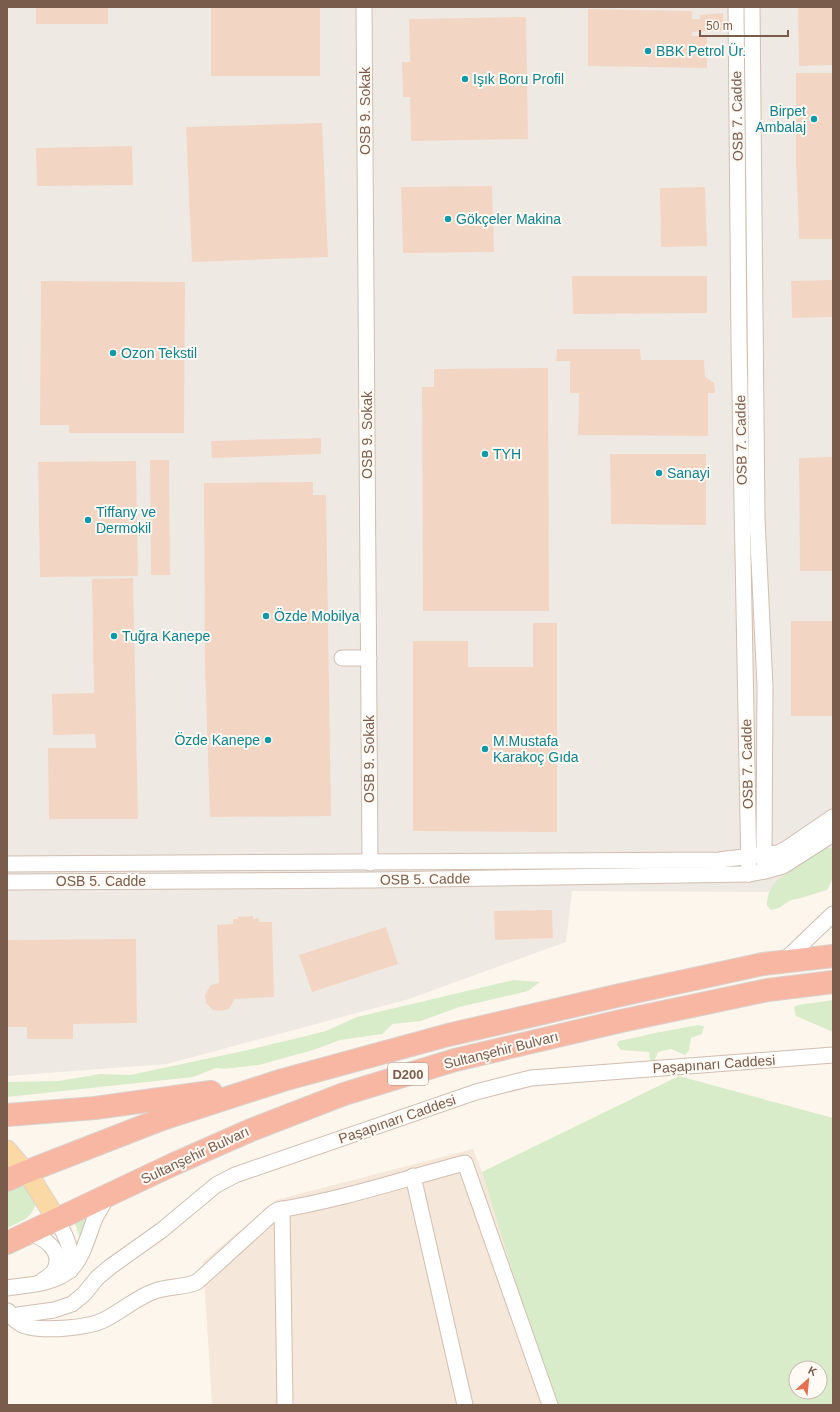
<svg xmlns="http://www.w3.org/2000/svg" width="840" height="1412" font-family="Helvetica,sans-serif">
	<style>
		.residential { fill: #f5e8da }
		.industrial { fill: #efe9e4 }
		.green { fill: #d8ecc9; fill-rule: evenodd }
		.building { fill: #f3d5c3 }
		.lines { fill: none; stroke-linecap: round; stroke-linejoin: round }
		.minor-casing { stroke: #d1beb0; stroke-width: 17 }
		.major-casing { stroke: #dad1cd; stroke-width: 21 }
		.highway-casing { stroke: #dad1cd; stroke-width: 24 }
		.minor { stroke: #fff; stroke-width: 15 }
		.major { stroke: #fbd9a5; stroke-width: 19 }
		.highway { stroke: #f7b7a3; stroke-width: 22 }
		.culture-dot { fill: #0f9aa8; stroke: #fffaf3; stroke-width: 1.5 }
		.labels { text-anchor: middle; stroke-width: 4; stroke-linejoin: round; paint-order: stroke }
		.shield { fill: #fffaf3; stroke: #a28b7f; stroke-width: 1 }
		.shield-label { font-size: 13px; font-weight: bold; fill: #7a5c4d }
		.culture-label { font-size: 14px; fill: #0d838f; stroke: #fffaf3; text-anchor: start }
		.street-label { font-size: 14px; fill: #7a5c4d; stroke: #fffaf3 }
	</style>
	<rect width="100%" height="100%" fill="#fdf6ec"/>
	<polygon class="residential" points="473,1149 482,1172 553,1405 212,1405 203,1262 276,1200"/>
	<polygon class="industrial" points="7,7 833,7 833,847 768,892 572,891 566,942 409,999 167,1064 7,1076"/>
	<g class="green">
		<path d="M826,848H833V878L827,890L801,898L791,900L779,908L771,910L767,905C767,894 771,885 780,878Z"/>
		<polygon points="513,980 540,982 528,991 459,1007 421,1021 393,1024 382,1034 340,1040 313,1050 259,1065 225,1069 216,1068 193,1077 7,1097 7,1082 59,1081 100,1074 130,1075 248,1050 326,1031 357,1017"/>
		<polygon points="833,1000 833,1032 796,1016 794,1007 798,1005"/>
		<polygon points="698,1025 704,1026 702,1034 691,1038 689,1050 685,1055 671,1049 658,1052 654,1062 650,1060 649,1052 621,1050 617,1045 619,1041 655,1033"/>
		<path d="M679,1076L833,1118V1405H553L482,1172ZM796,1368H820V1392H796Z"/>
		<path d="M19,1185L25,1186L36,1201C33,1219 21,1221 7,1228V1189Z"/>
		<polygon points="94,1210 80,1239 74,1220"/>
	</g>
	<g class="building">
		<rect x="36" y="7" width="72" height="17"/>
		<rect x="211" y="7" width="109" height="69"/>
		<polygon points="798,7 833,7 833,65 799,66"/>
		<polygon points="588,9 692,11 692,19 700,19 700,15 723,13 724,30 692,32 692,36 707,36 707,68 588,66"/>
		<polygon points="526,17 528,139 411,141 410,97 403,97 402,62 410,62 409,19"/>
		<polygon points="796,73 833,73 833,239 799,239 798,202 796,165"/>
		<polygon points="322,123 328,257 192,262 186,127"/>
		<polygon points="132,146 133,185 37,186 36,148"/>
		<polygon points="492,186 494,252 403,253 401,187"/>
		<polygon points="705,187 707,246 661,247 660,188"/>
		<polygon points="572,276 707,276 707,313 573,314"/>
		<polygon points="833,280 833,317 792,318 791,281"/>
		<polygon points="41,281 185,282 184,433 69,433 69,425 40,425"/>
		<polygon points="557,349 640,349 641,360 704,360 705,377 714,383 715,393 708,393 708,436 578,435 579,393 570,393 570,361 556,361"/>
		<polygon points="548,368 549,611 423,611 422,387 434,387 434,369"/>
		<polygon points="321,438 321,454 212,458 211,441"/>
		<polygon points="610,454 706,454 706,525 611,524"/>
		<polygon points="833,457 833,571 800,571 799,458"/>
		<polygon points="150,460 169,460 170,575 151,575"/>
		<polygon points="136,461 138,576 40,577 38,462"/>
		<polygon points="313,482 313,495 326,495 331,816 210,817 205,664 204,483"/>
		<polygon points="133,578 138,819 49,819 48,748 96,748 95,734 53,735 52,694 94,693 92,579"/>
		<rect x="791" y="621" width="42" height="95"/>
		<polygon points="533,623 557,623 557,832 413,831 413,641 468,641 468,667 533,667"/>
		<polygon points="552,910 553,938 495,940 494,911"/>
		<polygon points="253,916 253,919 259,918 259,922 272,922 274,997 234,999 231,1006 228,1009 222,1011 213,1010 206,1003 205,995 211,985 219,983 217,925 233,924 233,919 238,919 237,917"/>
		<polygon points="386,927 398,964 312,992 299,955"/>
		<polygon points="136,939 137,1023 73,1024 73,1039 27,1039 27,1027 7,1027 7,940"/>
	</g>
	<g class="lines">
		<g class="minor-casing">
			<g id="minor">
				<polyline points="364,7 370,863"/>
				<polyline points="736,7 739,342 749,874"/>
				<polyline points="752,7 757,519 765,686 764,856 765,871"/>
				<polyline points="342,658 369,658"/>
				<polyline points="7,864 719,860 778,853 786,849 833,817"/>
				<polyline points="7,882 373,880 749,874 765,871 783,866 833,834"/>
				<polyline points="783,962 833,914"/>
				<polyline points="413,1176 465,1405"/>
				<polyline points="282,1209 285,1405"/>
				<path d="M57,1220C66,1236 74,1252 70,1271"/>
				<path d="M27,1233C44,1236 65,1252 54,1271C51,1275 46,1278 42,1281"/>
				<path d="M7,1288C27,1285 53,1284 69,1271C82,1261 89,1233 95,1218C99,1211 103,1204 107,1197"/>
				<path d="M8,1311C12,1319 20,1325 29,1327C47,1331 88,1328 104,1320C122,1311 137,1297 155,1291C169,1286 183,1288 197,1282L273,1213L278,1210C341,1200 403,1179 465,1163L550,1405"/>
				<polyline points="11,1316 54,1310 72,1304 84,1294 97,1278 110,1267 162,1230 216,1185 235,1175 476,1092 531,1078 833,1055"/>
			</g>
		</g>
		<g class="major-casing">
			<polyline id="major" points="7,1150 30,1177 57,1220"/>
		</g>
		<g class="highway-casing">
			<g id="highway">
				<polyline points="7,1115 95,1108 211,1092"/>
				<polyline points="7,1180 18,1175 162,1119 283,1080 448,1035 616,996 763,964 833,956"/>
				<polyline points="7,1243 174,1164 251,1130 344,1094 455,1060 621,1021 768,990 833,982"/>
			</g>
		</g>
		<use href="#minor" class="minor"/>
		<use href="#major" class="major"/>
		<use href="#highway" class="highway"/>
	</g>
	<g class="culture-dot">
		<circle cx="648" cy="51" r="4"/>
		<circle cx="465" cy="79" r="4"/>
		<circle cx="814" cy="119" r="4"/>
		<circle cx="448" cy="219" r="4"/>
		<circle cx="113" cy="353" r="4"/>
		<circle cx="485" cy="454" r="4"/>
		<circle cx="659" cy="473" r="4"/>
		<circle cx="88" cy="520" r="4"/>
		<circle cx="266" cy="616" r="4"/>
		<circle cx="114" cy="636" r="4"/>
		<circle cx="268" cy="740" r="4"/>
		<circle cx="485" cy="749" r="4"/>
	</g>
	<g class="labels">
		<rect class="shield" x="388" y="1063" width="40" height="22" rx="3"/>
		<g class="shield-label">
			<text x="408" y="1079">D200</text>
		</g>
		<g class="culture-label">
			<text x="656" y="56">BBK Petrol Ür.</text>
			<text x="473" y="84">Işık Boru Profil</text>
			<text x="806" y="116" text-anchor="end">Birpet<tspan x="806" dy="16">Ambalaj</tspan></text>
			<text x="456" y="224">Gökçeler Makina</text>
			<text x="121" y="358">Ozon Tekstil</text>
			<text x="493" y="459">TYH</text>
			<text x="667" y="478">Sanayi</text>
			<text x="96" y="517">Tiffany ve<tspan x="96" dy="16">Dermokil</tspan></text>
			<text x="274" y="621">Özde Mobilya</text>
			<text x="122" y="641">Tuğra Kanepe</text>
			<text x="260" y="745" text-anchor="end">Özde Kanepe</text>
			<text x="493" y="746">M.Mustafa<tspan x="493" dy="16">Karakoç Gıda</tspan></text>
		</g>
		<g class="street-label">
			<text transform="translate(365 111) rotate(-90)" y="5">OSB 9. Sokak</text>
			<text transform="translate(737 116) rotate(-91)" y="5">OSB 7. Cadde</text>
			<text transform="translate(367 435) rotate(-90)" y="5">OSB 9. Sokak</text>
			<text transform="translate(741 440) rotate(-91)" y="5">OSB 7. Cadde</text>
			<text transform="translate(369 759) rotate(-90)" y="5">OSB 9. Sokak</text>
			<text transform="translate(747 764) rotate(-91)" y="5">OSB 7. Cadde</text>
			<text transform="translate(425 879) rotate(-1)" y="5">OSB 5. Cadde</text>
			<text x="101" y="886">OSB 5. Cadde</text>
			<text transform="translate(501 1050) rotate(-14)" y="5">Sultanşehir Bulvarı</text>
			<text transform="translate(714 1064) rotate(-4)" y="5">Paşapınarı Caddesi</text>
			<text transform="translate(397 1119) rotate(-19)" y="5">Paşapınarı Caddesi</text>
			<text transform="translate(195 1155) rotate(-25)" y="5">Sultanşehir Bulvarı</text>
		</g>
	</g>
	<rect width="840" height="1412" fill="none" stroke="#7a5c4d" stroke-width="16"/>
	<g transform="translate(808 1380) rotate(27)"><circle r="19" fill="#fffaf3" stroke="#cabbb1"/>
	<path d="M0-3L7 15L0 10L-7 15Z" fill="#e76f51"/>
	<text y="-6" font-size="11" font-weight="bold" text-anchor="middle" fill="#7a5c4d">K</text>
	</g>
	<path d="M700 30v6h88v-6" fill="none" stroke="#7a5c4d" stroke-width="2"/>
	<text x="706" y="30" font-size="12" fill="#7a5c4d" stroke="#fffaf3" stroke-width="3" paint-order="stroke">50 m</text>
</svg>
